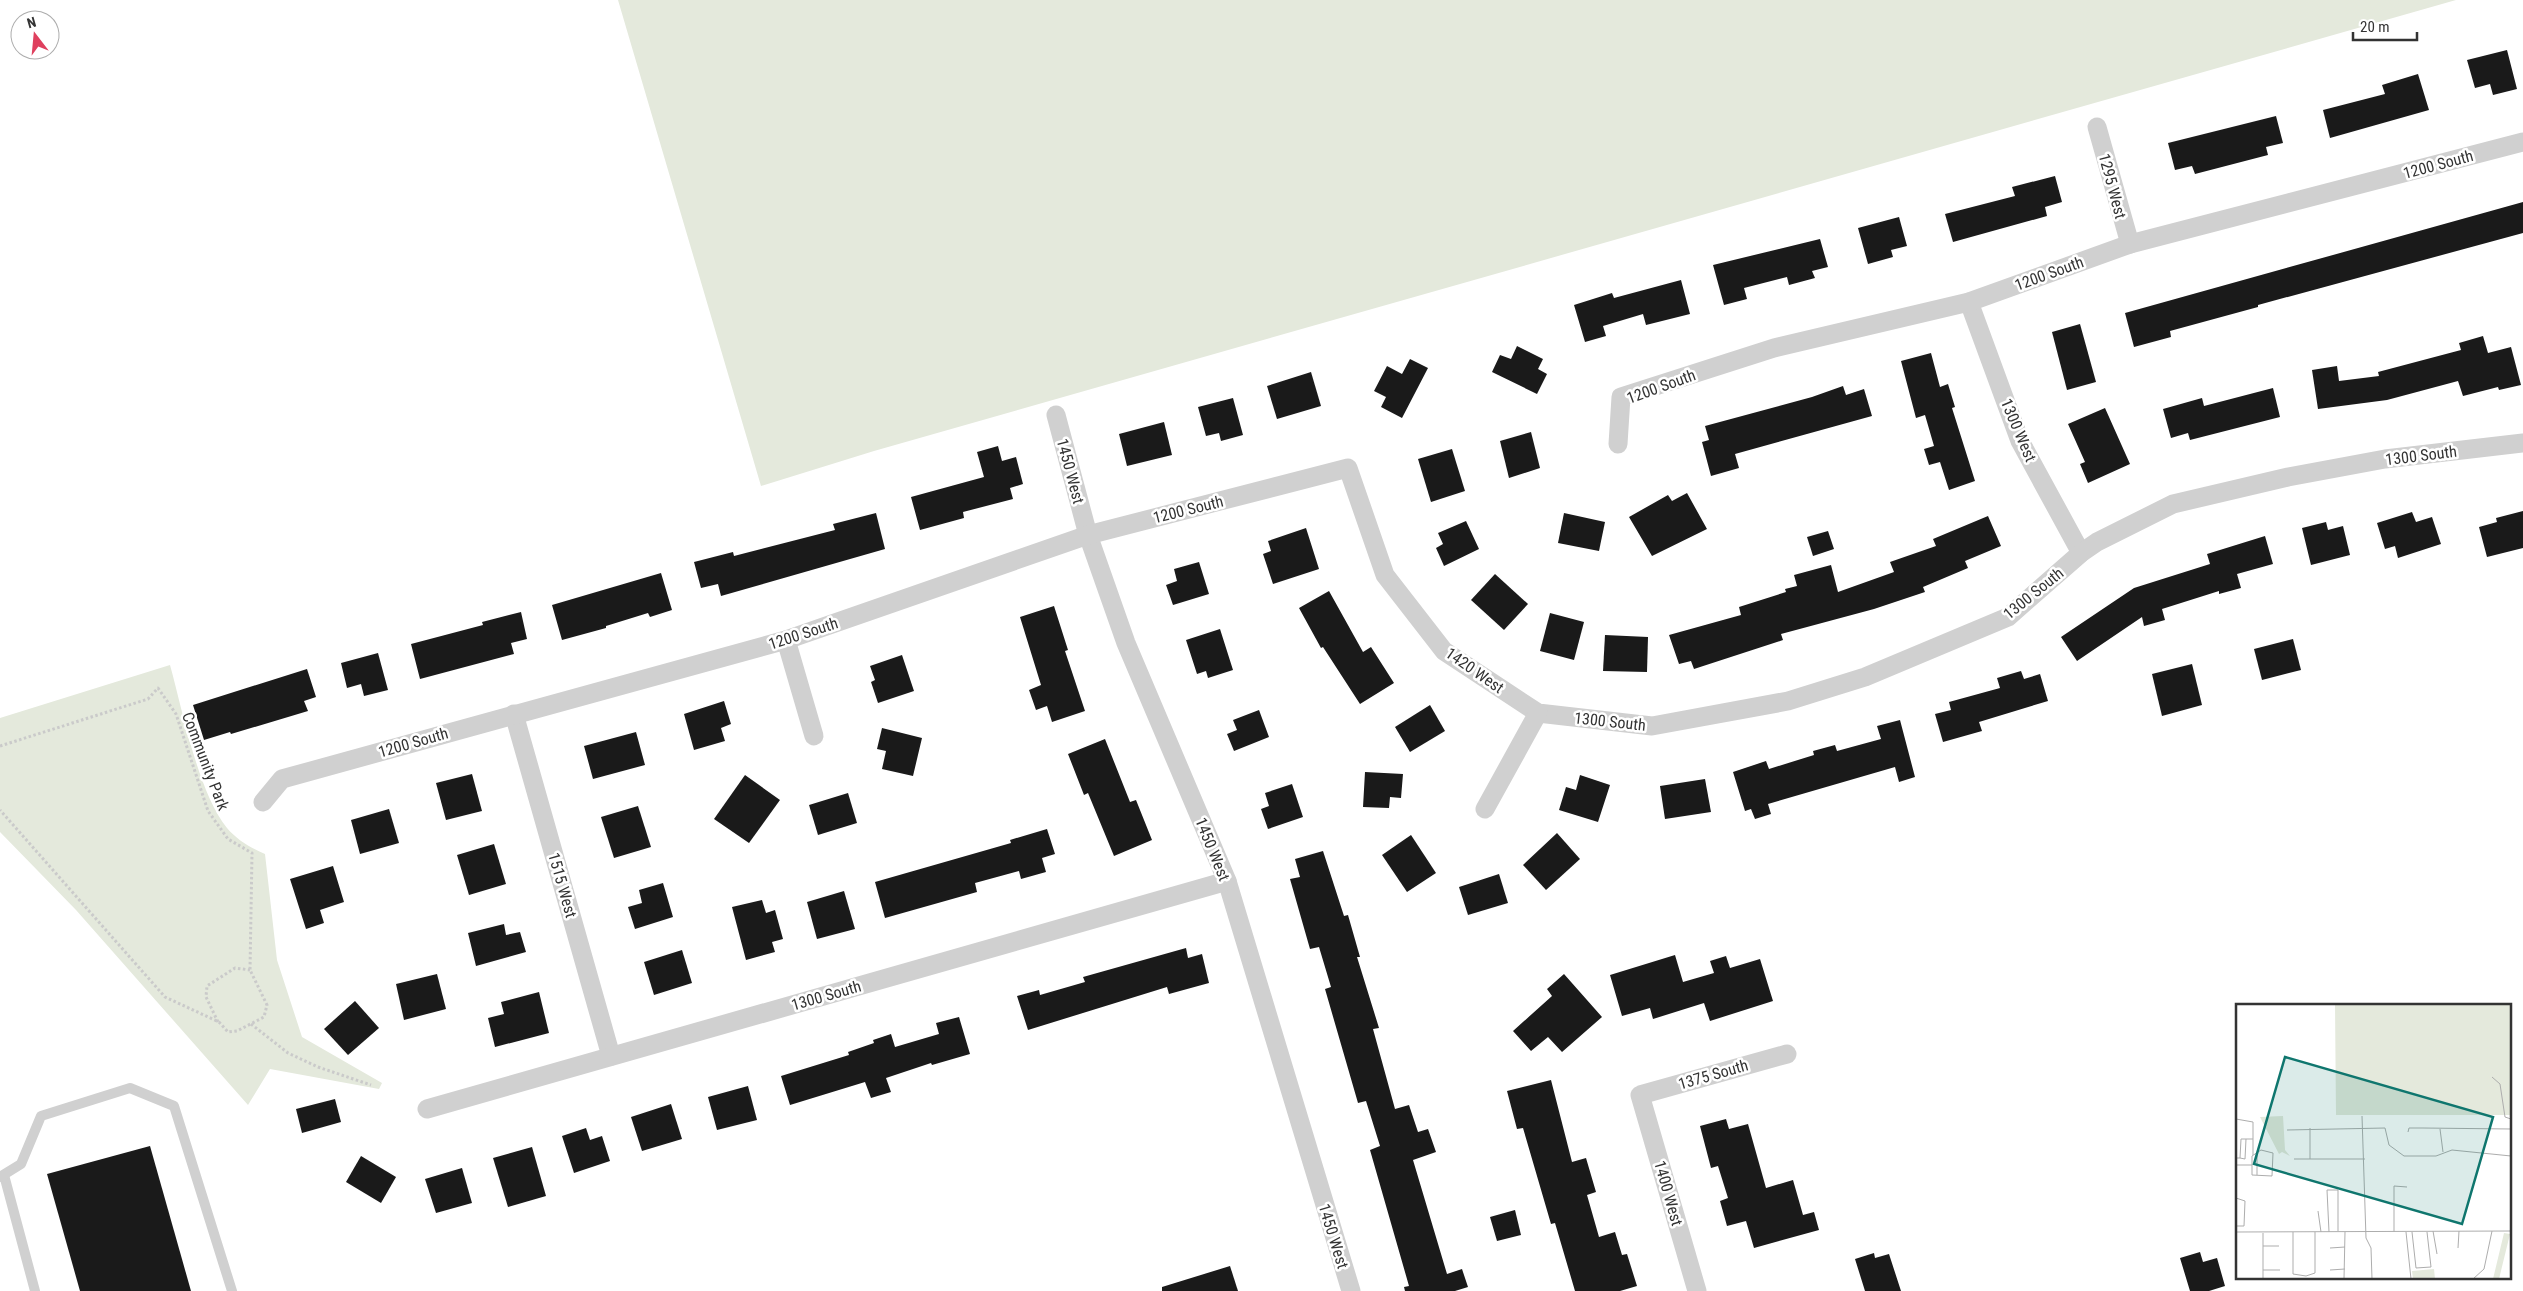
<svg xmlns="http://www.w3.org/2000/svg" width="2523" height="1291" font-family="'Roboto Condensed',sans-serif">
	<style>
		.green { fill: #e4e9dc }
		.building { fill: #1a1a1a }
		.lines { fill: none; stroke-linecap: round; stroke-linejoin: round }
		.path { stroke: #cacaca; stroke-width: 3; stroke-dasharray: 2.5 2.5; stroke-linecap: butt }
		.lane { stroke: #d0d0d0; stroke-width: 10 }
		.street { stroke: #d0d0d0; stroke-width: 19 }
		.labels { text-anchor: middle; stroke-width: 5; stroke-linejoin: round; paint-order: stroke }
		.street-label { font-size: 16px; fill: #333; stroke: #fff }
		.inset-road { fill: none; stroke: #adadad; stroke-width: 1 }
		.view { fill: #0f766e; fill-opacity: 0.15; stroke: #0f766e; stroke-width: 2.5 }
		.inset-edge { fill: none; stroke: #333; stroke-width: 2.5 }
	</style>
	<rect width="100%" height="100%" fill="#fff"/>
	<g class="green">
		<polygon points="618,0 2456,0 874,451 761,486"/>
		<path d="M170,665C183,712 198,792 227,828C237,840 251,848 265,854L277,960L302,1037L382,1083L379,1089L270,1069L248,1105L76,910L0,832V718Z"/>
	</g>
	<g class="building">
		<polygon points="2507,50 2517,89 2493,95 2490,84 2475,88 2467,60"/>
		<polygon points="2418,74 2429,110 2330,138 2323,110 2385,94 2382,85"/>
		<polygon points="2276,116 2283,143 2266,147 2268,155 2195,174 2192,166 2175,170 2168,143"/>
		<polygon points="2055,176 2062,202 2045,207 2047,216 1953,242 1945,214 2015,196 2012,187"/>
		<polygon points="2523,202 2523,233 2258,305 2258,307 2170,331 2171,337 2134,347 2125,313"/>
		<polygon points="1899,217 1907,246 1891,250 1893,257 1868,264 1858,228"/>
		<polygon points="1820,239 1828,267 1812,271 1815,278 1789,285 1787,277 1744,288 1747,299 1724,305 1713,265"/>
		<polygon points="1681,280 1690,314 1646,325 1643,314 1603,326 1606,336 1585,342 1574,305 1612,293 1614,298"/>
		<polygon points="2080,324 2096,382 2067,390 2052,332"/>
		<polygon points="2483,336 2488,353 2511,347 2521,385 2499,390 2498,387 2463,396 2458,381 2387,400 2318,409 2312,370 2337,366 2339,381 2379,376 2378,372 2461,350 2459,343"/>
		<polygon points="1517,346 1543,359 1538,369 1547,374 1537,394 1492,372 1500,355 1511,359"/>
		<polygon points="1931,353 1940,387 1948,384 1955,407 1952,408 1975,481 1949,490 1940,462 1929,465 1924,449 1934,446 1925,415 1916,418 1901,361"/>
		<polygon points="1410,359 1428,368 1402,418 1381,407 1386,397 1374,391 1387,366 1402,374"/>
		<polygon points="1311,372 1321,406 1277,419 1267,386"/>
		<polygon points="1843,386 1846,395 1864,389 1872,416 1735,454 1739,468 1711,476 1702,442 1709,440 1705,426 1812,397"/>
		<polygon points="2273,388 2280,417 2190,440 2188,433 2171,438 2163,409 2202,398 2204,406"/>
		<polygon points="1233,398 1243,435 1221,441 1219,433 1206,436 1198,407"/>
		<polygon points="2105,408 2130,464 2088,483 2080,464 2085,462 2068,424"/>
		<polygon points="1164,422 1172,455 1127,466 1119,434"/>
		<polygon points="1531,432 1540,468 1509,478 1500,441"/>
		<polygon points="998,446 1002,461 1016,457 1023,484 1010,488 1013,499 963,512 964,518 920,530 911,497 984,477 977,452"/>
		<polygon points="1452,449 1465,491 1431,502 1418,459"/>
		<polygon points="1687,493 1707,529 1652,556 1629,517 1668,495 1672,501"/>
		<polygon points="2523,511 2523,548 2487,557 2479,527 2497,522 2496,518"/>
		<polygon points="2412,512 2416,522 2432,517 2441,544 2398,558 2395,546 2385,549 2377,523"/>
		<polygon points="876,513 885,549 721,596 718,584 701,588 694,562 733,552 734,556 835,530 833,524"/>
		<polygon points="1564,513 1605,522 1599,551 1558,543"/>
		<polygon points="1988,516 2001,546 1965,561 1968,568 1923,587 1925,592 1874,609 1781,634 1783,640 1694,669 1691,661 1679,664 1669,635 1741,615 1739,607 1786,592 1785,589 1797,586 1794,575 1831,565 1838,592 1894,572 1890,562 1936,546 1933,539"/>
		<polygon points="1466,521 1479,549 1444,566 1436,548 1443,544 1438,533"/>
		<polygon points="2326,522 2328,530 2343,526 2350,555 2311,565 2302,528"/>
		<polygon points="1306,528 1319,569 1273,584 1263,554 1271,551 1268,541"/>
		<polygon points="1828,531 1834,549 1813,556 1807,537"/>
		<polygon points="2265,536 2273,564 2237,574 2241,588 2219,594 2219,591 2162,609 2165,620 2144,626 2142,617 2077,661 2061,637 2134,588 2210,564 2207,554"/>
		<polygon points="1199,562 1209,594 1173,605 1166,585 1177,581 1174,569"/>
		<polygon points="661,573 672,610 650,617 648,613 606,626 606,628 562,640 552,605"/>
		<polygon points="1495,574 1528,604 1504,630 1471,600"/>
		<polygon points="1329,591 1363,652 1371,647 1394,683 1360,704 1323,647 1321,648 1299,608"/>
		<polygon points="1054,606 1068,650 1065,651 1085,711 1052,722 1047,706 1036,710 1029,690 1041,685 1020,617"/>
		<polygon points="521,612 527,639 511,643 514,654 420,679 411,644 483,625 482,622"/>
		<polygon points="1550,613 1584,622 1574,660 1540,651"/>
		<polygon points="1220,629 1233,670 1208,678 1206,671 1197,674 1186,640"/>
		<polygon points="1605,635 1648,637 1647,672 1603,671"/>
		<polygon points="2293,639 2301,670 2262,680 2254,649"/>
		<polygon points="378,653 388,690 364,696 361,684 347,688 341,663"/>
		<polygon points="902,655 914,691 878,703 871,682 875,680 870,666"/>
		<polygon points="2192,664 2202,705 2162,716 2152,674"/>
		<polygon points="307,669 316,697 304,701 308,711 231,734 230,732 204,740 193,705"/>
		<polygon points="2021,671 2024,679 2040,674 2048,701 1979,722 1982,731 1943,742 1935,714 1951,710 1949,702 2000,688 1997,678"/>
		<polygon points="724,701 731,724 721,728 725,741 694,750 684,714"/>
		<polygon points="1430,705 1445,731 1410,752 1395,727"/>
		<polygon points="1259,710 1269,737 1234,751 1227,734 1237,730 1233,720"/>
		<polygon points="1900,720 1915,777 1899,782 1895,767 1768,804 1771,814 1755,819 1751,809 1745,811 1733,772 1766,761 1769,769 1814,755 1813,751 1835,745 1837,751 1881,739 1877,726"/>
		<polygon points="882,728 922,738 913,776 882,769 886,751 877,749"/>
		<polygon points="636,732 645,765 593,779 584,746"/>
		<polygon points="1105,739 1130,802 1136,800 1152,840 1114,856 1088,793 1084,795 1068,754"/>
		<polygon points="1365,772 1403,774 1401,798 1390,797 1389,808 1363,807"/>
		<polygon points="472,774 482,811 446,820 436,783"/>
		<polygon points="745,775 780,800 749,843 714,819"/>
		<polygon points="1580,775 1610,785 1598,822 1559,810 1566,787 1576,790"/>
		<polygon points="1705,779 1711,812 1665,819 1660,786"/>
		<polygon points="1292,784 1303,817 1268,829 1261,809 1269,806 1265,793"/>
		<polygon points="848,793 857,823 818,835 809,805"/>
		<polygon points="638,806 651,847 614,858 601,817"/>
		<polygon points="389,809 399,843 360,854 351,820"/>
		<polygon points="1047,829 1055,854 1042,858 1046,872 1021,879 1019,871 975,883 977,892 885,918 875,882 1011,843 1010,840"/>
		<polygon points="1557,833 1580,859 1546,890 1523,865"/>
		<polygon points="1411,835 1436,873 1407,892 1382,855"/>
		<polygon points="494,844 506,884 469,895 457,855"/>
		<polygon points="1323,851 1344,916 1348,915 1360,957 1357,957 1379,1028 1373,1029 1395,1109 1409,1105 1418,1132 1428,1129 1436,1152 1413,1160 1447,1274 1462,1269 1468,1287 1455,1291 1405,1291 1404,1287 1409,1286 1370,1150 1380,1146 1366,1101 1358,1103 1325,989 1331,987 1319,947 1310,949 1290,879 1300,877 1295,859"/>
		<polygon points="333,866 344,902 320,910 324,923 306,929 290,879"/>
		<polygon points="1499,874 1508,903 1468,915 1459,887"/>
		<polygon points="663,883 673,917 635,929 628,907 642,903 639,890"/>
		<polygon points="844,891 855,929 817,939 807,902"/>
		<polygon points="762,900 766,913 775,910 783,939 772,942 775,952 746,960 732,907"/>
		<polygon points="504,924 506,935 520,932 526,952 476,966 468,933"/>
		<polygon points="1186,948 1188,958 1202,954 1209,983 1169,994 1167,987 1028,1030 1017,996 1039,990 1040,995 1085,982 1083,977"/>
		<polygon points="682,950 692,983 654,995 644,962"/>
		<polygon points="1675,955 1683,982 1714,973 1710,961 1726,956 1730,968 1760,959 1773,1001 1710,1021 1704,1003 1653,1019 1650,1008 1622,1016 1610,975"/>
		<polygon points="437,974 446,1009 404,1020 396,984"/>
		<polygon points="1564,974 1602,1017 1562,1052 1548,1037 1531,1051 1513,1031 1552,996 1547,989"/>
		<polygon points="539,992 549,1033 495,1047 488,1018 504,1014 501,1002"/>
		<polygon points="355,1001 379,1028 348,1055 324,1029"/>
		<polygon points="959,1017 970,1054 932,1065 931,1063 886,1078 891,1092 871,1098 865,1082 790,1105 781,1076 849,1055 848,1052 874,1043 873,1040 891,1034 895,1047 939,1034 936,1023"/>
		<polygon points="1551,1080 1572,1162 1586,1158 1596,1192 1587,1195 1599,1237 1615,1232 1622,1255 1627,1254 1637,1286 1620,1291 1575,1291 1555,1223 1551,1224 1523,1128 1517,1129 1507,1091"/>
		<polygon points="748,1086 757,1120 717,1130 708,1097"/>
		<polygon points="335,1099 341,1122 302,1133 296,1109"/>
		<polygon points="671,1104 682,1139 642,1151 631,1117"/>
		<polygon points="1726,1119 1729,1129 1748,1124 1766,1188 1793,1180 1803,1215 1814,1212 1819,1230 1754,1248 1746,1221 1727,1226 1720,1201 1728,1198 1718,1166 1711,1168 1700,1126"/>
		<polygon points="586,1128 590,1140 602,1136 610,1161 574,1173 562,1136"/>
		<polygon points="150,1146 191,1291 80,1291 47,1174"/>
		<polygon points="532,1147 546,1196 508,1207 493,1158"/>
		<polygon points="361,1156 396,1177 381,1203 346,1182"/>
		<polygon points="462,1168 472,1203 436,1213 425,1179"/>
		<polygon points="1515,1210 1521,1235 1497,1241 1490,1217"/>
		<polygon points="2200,1252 2203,1262 2217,1258 2225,1286 2209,1291 2190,1291 2180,1258"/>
		<polygon points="1874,1253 1875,1258 1889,1254 1901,1291 1865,1291 1855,1259"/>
		<polygon points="1230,1266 1238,1291 1162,1291 1162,1287"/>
	</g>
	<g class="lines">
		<g class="path">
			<polyline points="0,746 148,699 158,688 176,714 208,811 228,839 252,853 250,970 267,1005 264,1017 237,1031 228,1032 219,1022 165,997 0,810"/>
			<polyline points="218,1022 206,997 207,986 235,968 250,970"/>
			<polyline points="251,1024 288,1053 318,1067 371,1085"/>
		</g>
		<g class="lane">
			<polyline points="4,1175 35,1291"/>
			<polyline points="0,1177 21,1164 41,1116 130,1088 174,1106 232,1291"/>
		</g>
		<g class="street">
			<polyline points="2097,127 2130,244"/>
			<polyline points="1969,302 2020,441 2081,553"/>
			<polyline points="1056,415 1088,535 1126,643 1227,881 1351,1291"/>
			<polyline points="1618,444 1621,397 1774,348 1969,302 2130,244 2523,142"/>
			<polyline points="786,640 814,736"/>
			<polyline points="514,714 611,1056"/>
			<polyline points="263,802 282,779 786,640 1088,535 1348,468 1385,575 1444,651 1538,713 1652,726 1788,701 1865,677 2008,617 2081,553 2097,542 2173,504 2288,477 2385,459 2523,443"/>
			<polyline points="1485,809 1538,713"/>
			<polyline points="427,1109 1227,881"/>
			<polyline points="1697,1291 1640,1095 1787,1054"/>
		</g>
	</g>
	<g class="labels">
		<g class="street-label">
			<text transform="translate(2438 164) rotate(-15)" y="6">1200 South</text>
			<text transform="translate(2113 186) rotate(75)" y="6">1295 West</text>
			<text transform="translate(2049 273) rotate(-20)" y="6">1200 South</text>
			<text transform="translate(1661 386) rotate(-20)" y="6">1200 South</text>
			<text transform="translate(2019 430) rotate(67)" y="6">1300 West</text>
			<text transform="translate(2421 455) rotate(-7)" y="6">1300 South</text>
			<text transform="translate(1071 471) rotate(75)" y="6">1450 West</text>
			<text transform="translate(1188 509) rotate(-14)" y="6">1200 South</text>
			<text transform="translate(2033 593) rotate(-39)" y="6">1300 South</text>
			<text transform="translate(803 633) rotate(-18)" y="6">1200 South</text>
			<text transform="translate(1475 670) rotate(35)" y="6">1420 West</text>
			<text transform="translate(1610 721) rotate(6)" y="6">1300 South</text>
			<text transform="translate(413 742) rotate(-16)" y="6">1200 South</text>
			<text transform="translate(206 761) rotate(69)" y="6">Community Park</text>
			<text transform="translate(1213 849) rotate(68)" y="6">1450 West</text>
			<text transform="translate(563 885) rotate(74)" y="6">1515 West</text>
			<text transform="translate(826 995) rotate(-16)" y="6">1300 South</text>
			<text transform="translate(1713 1074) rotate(-16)" y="6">1375 South</text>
			<text transform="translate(1669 1193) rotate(74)" y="6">1400 West</text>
			<text transform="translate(1334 1236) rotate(73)" y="6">1450 West</text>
		</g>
	</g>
	<g transform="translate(2236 1004)">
		<rect width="275" height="275" fill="#fff"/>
		<path d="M99,0H275V111H100ZM47,112L49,146L54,152L46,148L43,150L24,113ZM268,229L274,230L263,275H257ZM198,265L199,275H177L176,267Z" fill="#e4e9dc"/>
		<path class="inset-road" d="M256,73L264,80L269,113L275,115M126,112L130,234L135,244L136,275M0,115L17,118V151M204,125L207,148M51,126L149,124L153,141L168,152H200L216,146L275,152M172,128L173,124H187L275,125M25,146L37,149L36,172L16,171V152ZM0,154H4L5,135H17M4,154L9,155L10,135M58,155H129M74,155V124M0,161H16M21,171V150M0,194L9,197L8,222H0M82,207L85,228M197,227L201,250M0,228L275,227M57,228V270L70,272L79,269V228M93,228L91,186H102V227M158,228V182L171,183M170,228L175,275M176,228L180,264L195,263L191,228M27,229V275M27,242H43M94,244L109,243M222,244L223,227M27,266H44M94,266L109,265M108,275L109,228M237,275L248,265L256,227"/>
		<path class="view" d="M49,53L257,113L226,220L18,160Z"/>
		<rect width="275" height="275" class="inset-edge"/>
	</g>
	<g transform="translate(35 35) rotate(344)"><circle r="24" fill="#ffffff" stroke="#adadad"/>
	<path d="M0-4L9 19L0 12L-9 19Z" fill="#df405e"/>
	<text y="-8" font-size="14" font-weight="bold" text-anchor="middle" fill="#333333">N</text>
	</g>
	<path d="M2353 32v8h64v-8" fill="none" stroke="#333333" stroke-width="2.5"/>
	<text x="2360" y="32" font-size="15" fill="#333333" stroke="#ffffff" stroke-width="4" paint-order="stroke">20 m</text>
</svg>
